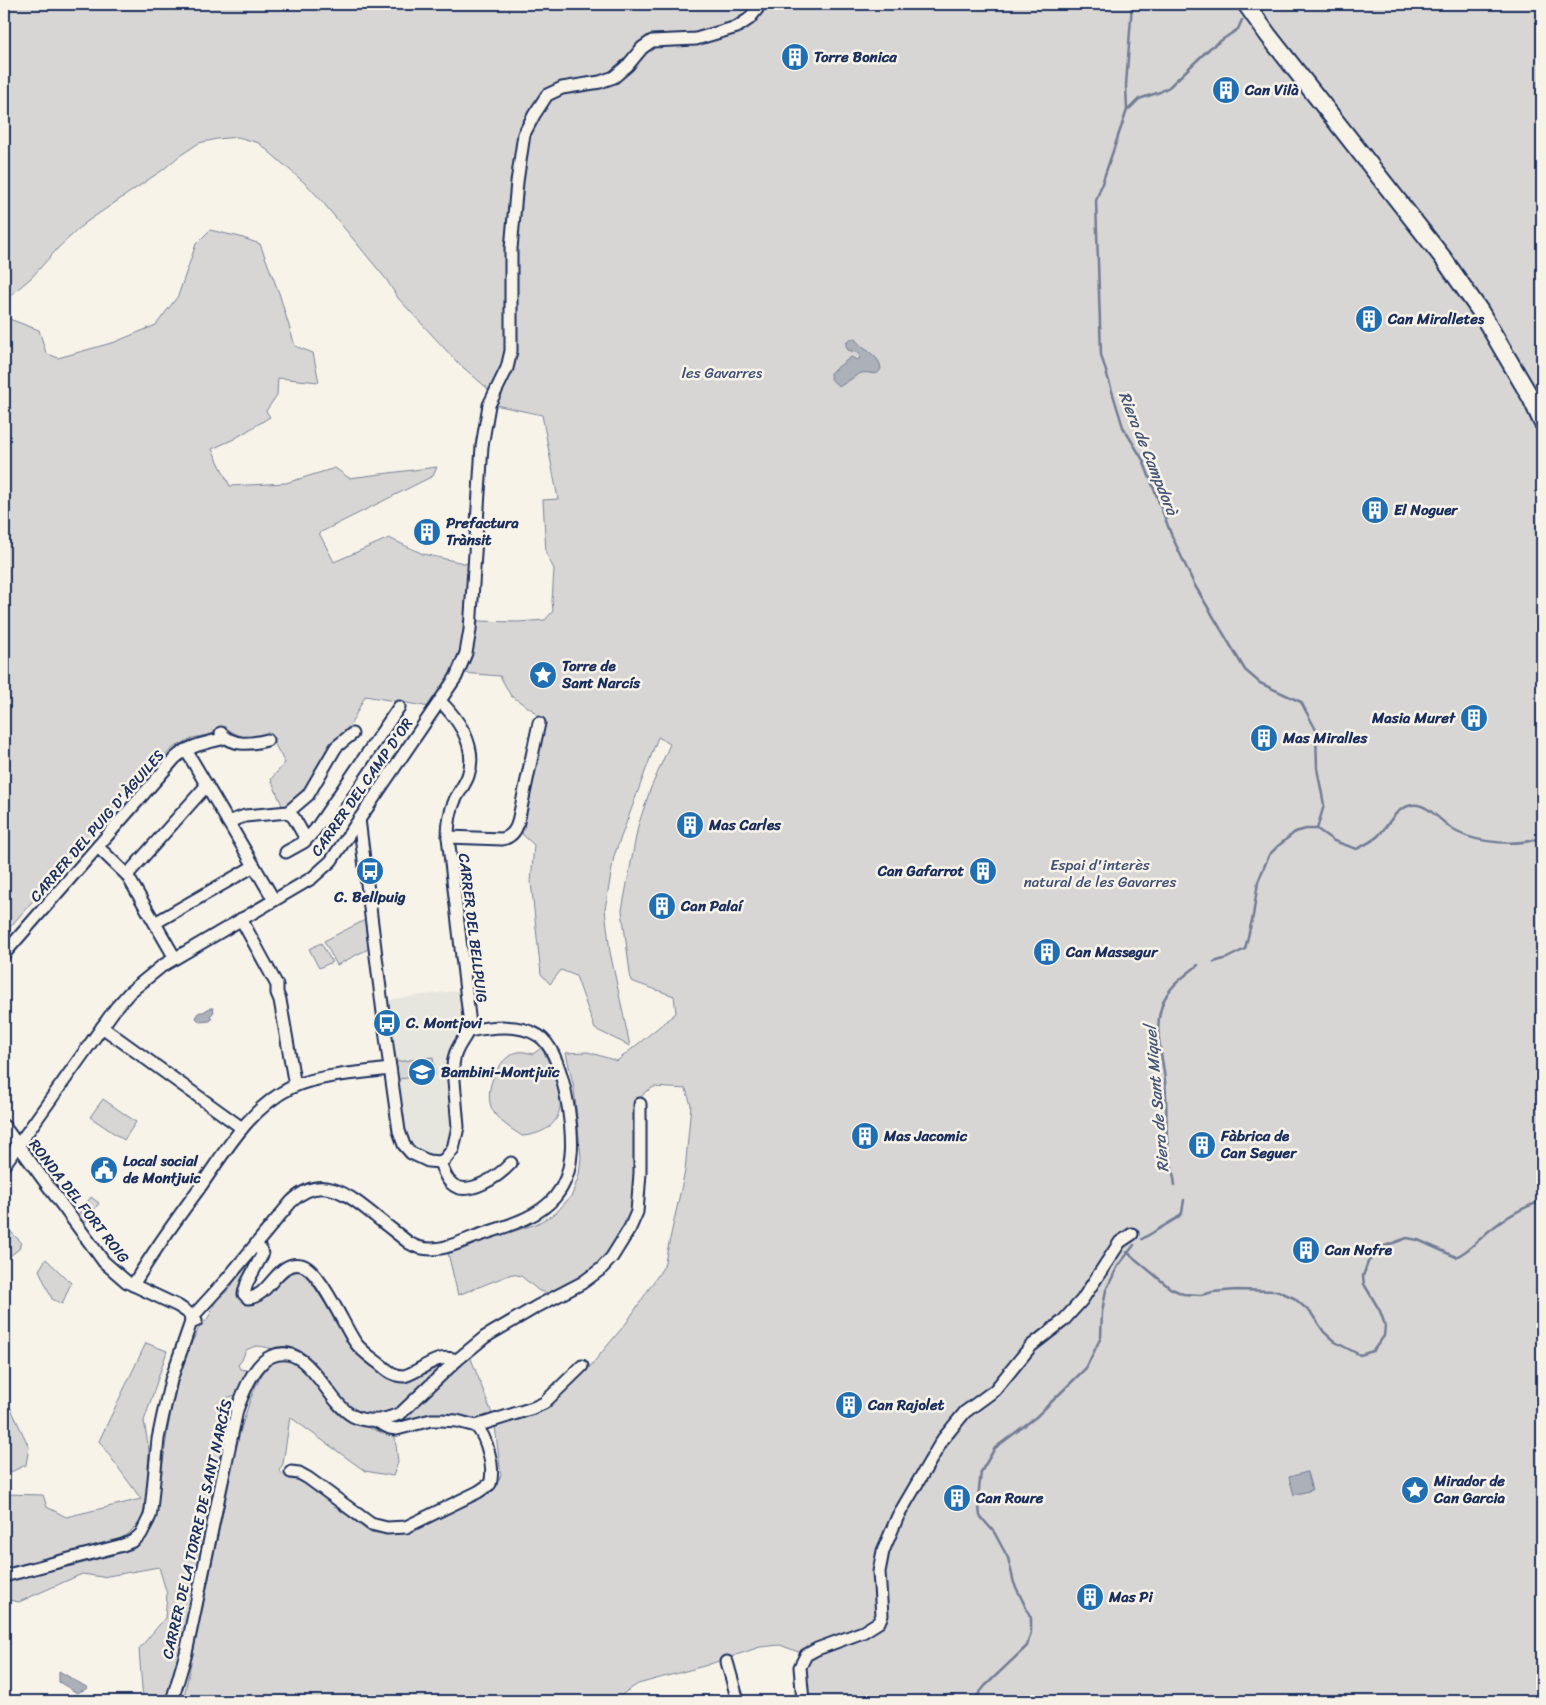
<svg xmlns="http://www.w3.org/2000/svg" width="1546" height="1705" font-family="Sriracha,sans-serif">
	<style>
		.built { fill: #e6e5de }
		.green { fill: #d7d6d4; stroke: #798299 }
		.water { fill: #acb0b9; stroke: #727c95 }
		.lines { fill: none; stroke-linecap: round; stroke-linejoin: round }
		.stream { stroke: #727c95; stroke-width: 2.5 }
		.minor-casing { stroke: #1b2f5e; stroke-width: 15 }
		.highway-casing { stroke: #1b2f5e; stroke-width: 20 }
		.minor { stroke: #f7f3e8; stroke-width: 11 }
		.highway { stroke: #f7f3e8; stroke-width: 16 }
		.labels { text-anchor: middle; stroke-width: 5; stroke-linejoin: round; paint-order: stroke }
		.poi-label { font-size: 15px; font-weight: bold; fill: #1b2f5e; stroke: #f7f3e8; text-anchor: start }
		.park-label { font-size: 15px; fill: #415076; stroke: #f7f3e8 }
		.street-label { font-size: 15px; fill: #1b2f5e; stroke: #f7f3e8 }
		.water-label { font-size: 16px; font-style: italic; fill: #465679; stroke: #f7f3e8 }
	</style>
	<rect width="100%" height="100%" fill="#f7f3e8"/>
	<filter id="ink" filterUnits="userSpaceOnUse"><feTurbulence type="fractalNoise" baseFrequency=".02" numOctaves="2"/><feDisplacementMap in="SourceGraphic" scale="10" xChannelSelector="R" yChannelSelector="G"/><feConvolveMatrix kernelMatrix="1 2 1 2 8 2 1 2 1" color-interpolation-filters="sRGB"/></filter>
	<g filter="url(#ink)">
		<polygon class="built" points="461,990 465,1019 464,1026 462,1032 447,1057 453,1124 447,1149 439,1156 427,1157 416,1153 404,1136 386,1000"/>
		<g class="green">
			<path d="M4,4H1542V1701H807L801,1653L780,1645L760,1647L704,1666L638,1684L624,1693L617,1701H183L239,1436C245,1417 258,1361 282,1359C285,1359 287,1360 290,1361C295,1362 299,1364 303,1368C315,1380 323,1400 336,1410C354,1424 375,1430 395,1437L398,1462L393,1476L365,1471L290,1417L283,1464L279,1470C286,1480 291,1480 302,1480L369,1532L388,1534L413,1532L493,1491L501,1475L495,1426L548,1407L588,1369L627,1322L664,1266L685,1171L691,1105L686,1089L654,1087L645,1092L636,1105L634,1205L630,1222L605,1257L584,1276L553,1294L539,1291L521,1276L512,1274L458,1295L448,1253L536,1224L556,1213L572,1195L579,1175L581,1157L574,1088L566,1053L588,1052L617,1061L676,1013L674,996L631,981L622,910L638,826L650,790L670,744L658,737L614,856L605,909L610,952L630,1046L595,1029L576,976L561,970L550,984L541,974L531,882L534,845L522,834L545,724L531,709L511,696L500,676L463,673L472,650L478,621L518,622L545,620L553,611L552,601L554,569L546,553L543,500L558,499L542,415L495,405L487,388L457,362L398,298L386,279L321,200L307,185L259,143L238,137L217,139L199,143L178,157L164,169L85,223L58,248L32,277L4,301Z"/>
			<path d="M210,230L240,237L260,244L279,293L295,346L313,353L319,382L278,378L277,395L266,411L270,417L234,439L212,449L230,486L286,483L335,468L349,478L437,467L433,476L319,533L334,562L389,538L423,554L468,564C466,601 468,644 450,678C445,688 437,697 430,707L365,696L351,724L332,744L299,799L283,808L271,779L285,763L274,743L272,734C252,740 247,740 229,730L193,738L173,748L130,789L4,934V317L39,330L46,353L58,358L115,342L156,325L178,296L196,244Z"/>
			<polygon points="367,919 370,948 337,965 324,941"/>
			<polygon points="321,943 332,962 319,968 309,949"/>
			<path d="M541,1048C562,1081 578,1131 522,1136C512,1129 499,1122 493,1111C482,1093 497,1057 518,1052C523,1051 529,1053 533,1054Z"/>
			<polygon points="433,1057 435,1075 398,1079 396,1062"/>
			<polygon points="103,1099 136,1122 124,1140 90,1117"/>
			<polygon points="91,1197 99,1203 84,1225 77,1216"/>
			<polygon points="11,1232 21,1242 19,1249 7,1258 4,1255 4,1240"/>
			<polygon points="46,1259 71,1283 62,1304 52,1299 39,1270"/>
			<path d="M245,1267L247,1269C241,1281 228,1298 249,1304C272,1303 286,1261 307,1274L334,1314L349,1343L355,1351L389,1379L405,1381L441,1364V1365L439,1371C426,1383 412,1399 396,1409C388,1414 377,1415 367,1414C332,1409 329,1369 302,1354C293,1349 285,1349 276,1349C270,1349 263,1346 257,1346C254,1346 249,1349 246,1350L242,1360L238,1365L240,1369L246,1370L249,1373C245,1379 242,1391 235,1395C231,1397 227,1397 223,1400L230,1404L232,1407L181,1654L168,1701H143L139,1649L165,1618L167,1594L159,1567L102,1577L82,1574L19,1602L4,1599V1582L88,1562L133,1549L148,1535L155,1523C165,1458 167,1389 198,1330C201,1325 205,1322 208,1318C212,1312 213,1304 218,1298C221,1295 225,1294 227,1291C235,1284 236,1273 245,1267Z"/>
			<polygon points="146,1343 167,1351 144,1421 149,1450 146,1505 140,1522 127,1535 119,1539 4,1569 4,1494 43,1495 47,1507 66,1517 141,1499 99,1441"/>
			<polygon points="470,1356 493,1416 474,1419 447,1414 423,1417 398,1425 396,1420"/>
			<polygon points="4,1394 29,1447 26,1465 4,1475"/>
		</g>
		<g class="water">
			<path d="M852,339H855C863,351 880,354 881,369C876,378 870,371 862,373C855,375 847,383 840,386C834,383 830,380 830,373L851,357L857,360L859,359L860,356L858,353L848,350L846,346L847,342Z"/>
			<polygon points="210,1008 213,1008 214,1012 210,1016 212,1018 210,1021 200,1022 196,1018 197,1014 200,1012 203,1012"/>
			<polygon points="1307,1472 1312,1490 1294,1495 1289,1477"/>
			<polygon points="59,1671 88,1688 77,1693 59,1682"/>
		</g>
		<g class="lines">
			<g class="stream">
				<polyline points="1132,4 1126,85 1127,110 1096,201 1101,355 1123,427 1143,460 1171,534 1194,584 1245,670 1260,683 1301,702 1316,730 1317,768 1324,805 1317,829"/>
				<polyline points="1263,4 1281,4"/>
				<polyline points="1128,110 1139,99 1160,92 1169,87 1210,48 1238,29 1242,20"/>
				<path d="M1214,962L1227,958L1245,949L1253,916L1258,882L1269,855L1278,846L1295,832L1306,829H1317L1334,841L1357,849C1365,845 1373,841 1379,835C1392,821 1393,810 1412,805C1428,802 1443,825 1457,832C1478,843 1520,847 1542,837"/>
				<path d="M1175,1185C1173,1170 1169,1154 1167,1139C1166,1120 1167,1100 1165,1081C1163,1055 1153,1031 1162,1005C1168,987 1184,976 1198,965"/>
				<polyline points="1142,1239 1177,1218 1182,1213 1184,1200"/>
				<path d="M1127,1252L1170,1288L1183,1294L1201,1295L1213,1292L1236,1290L1278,1291L1294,1298L1311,1313L1324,1332L1335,1342L1360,1355L1373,1351L1384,1336L1385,1325L1380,1311L1364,1284L1363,1276L1368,1262L1382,1247L1407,1238L1418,1240L1456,1257C1471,1250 1478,1240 1490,1230C1506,1217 1523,1207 1542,1201"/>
				<polyline points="973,1701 985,1686 1027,1646 1031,1632 1031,1618 1014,1583 1008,1558 994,1532 980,1516 978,1498 981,1472 995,1448 1036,1417 1086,1368 1101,1337 1102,1312 1106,1290 1118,1266 1134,1245"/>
			</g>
			<g class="minor-casing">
				<g id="minor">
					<path d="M221,733C233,747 252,744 267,740"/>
					<polyline points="186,750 274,900"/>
					<polyline points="288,812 294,818 306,839"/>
					<path d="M359,819L388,1053L399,1131L404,1145L411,1153L428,1161L440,1162L445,1159L453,1149L458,1127L453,1069C453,1062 454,1055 458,1048C462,1040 468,1034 470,1025L448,837C448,824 450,811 455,800C459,792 465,784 468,776C478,747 460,721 440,701"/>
					<polyline points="228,822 245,816 288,812 308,795 336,747 352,734"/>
					<path d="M448,837L502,839C511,837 516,831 518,822L539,723"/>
					<polyline points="98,847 127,875 175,958"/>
					<polyline points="286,852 304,842 315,830 399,707"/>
					<polyline points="127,875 207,785"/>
					<polyline points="241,919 277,985 277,993 280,1000 295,1086"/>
					<polyline points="155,923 254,866"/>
					<path d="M4,954L175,758C189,745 207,743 225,738"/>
					<polyline points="102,1027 242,1128"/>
					<polyline points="4,1126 104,1262 127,1282 178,1306 190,1314 191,1322 196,1321"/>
					<path d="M440,1162C443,1169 445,1178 451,1183C467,1199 500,1175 511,1163"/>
					<polyline points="4,1165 115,1009 130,992 162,966 312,878 331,861 456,677 466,653 470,630 482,446 489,405 507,368 511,351 511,249 517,182 524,134 534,115 547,95 562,88 600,82 614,77 628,65 642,48 652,41 696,39 737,27 749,19 757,9 756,4"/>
					<path d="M256,1244L261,1250L262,1255L247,1283L244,1294L248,1298C270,1297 277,1260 301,1265C319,1268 344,1326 355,1342C361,1351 372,1358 381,1365C388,1371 394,1376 404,1376C424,1370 435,1353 457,1360"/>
					<path d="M133,1285C153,1252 175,1221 198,1190C225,1152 249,1108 292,1087C319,1075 360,1073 390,1069"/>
					<path d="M196,1313L227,1279L291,1202C321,1172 349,1195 375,1216C386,1225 398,1234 409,1243C431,1256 453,1245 474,1237C502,1227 536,1220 555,1197C565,1185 570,1169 571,1154C574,1127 563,1052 539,1036C519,1023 491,1027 468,1031"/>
					<polyline points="376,1421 390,1428 397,1429 431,1420 441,1420 457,1421 476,1426 533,1408 544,1403 582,1366"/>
					<path d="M291,1472L299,1473L308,1478L371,1524L387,1528L406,1527L478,1492L490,1484C495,1469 487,1437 476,1426"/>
					<polyline points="4,1576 123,1545 133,1541 141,1534 150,1516 151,1510 158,1439 163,1415 171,1380 191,1322"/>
					<polyline points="727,1662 738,1701"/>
					<path d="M172,1701L186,1653L237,1410C243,1393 254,1363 272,1356C309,1341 326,1402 353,1416C369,1424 386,1420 401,1413L457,1360L485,1337L536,1307L582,1283L601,1269L612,1257L630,1228L637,1212L640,1173V1104"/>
					<polyline points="803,1701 800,1667 806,1655 817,1649 863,1632 879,1622 882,1615 879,1572 883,1551 898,1516 943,1439 965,1412 995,1390 1031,1346 1063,1321 1082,1300 1120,1242 1132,1234"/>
				</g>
			</g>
			<g class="highway-casing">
				<polyline id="highway" points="1246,4 1268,35 1443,258 1480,311 1531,398 1542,422"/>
			</g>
			<use href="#minor" class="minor"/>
			<use href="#highway" class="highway"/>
		</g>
	</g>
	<defs>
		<g id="building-disc" transform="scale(1.4375)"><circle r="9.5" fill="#1f6fb2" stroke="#f7f3e8"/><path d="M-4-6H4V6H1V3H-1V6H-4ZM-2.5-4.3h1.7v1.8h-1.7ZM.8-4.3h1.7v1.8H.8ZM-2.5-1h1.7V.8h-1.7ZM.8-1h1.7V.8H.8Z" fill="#fff"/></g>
		<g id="sight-disc" transform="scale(1.4375)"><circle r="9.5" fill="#1f6fb2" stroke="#f7f3e8"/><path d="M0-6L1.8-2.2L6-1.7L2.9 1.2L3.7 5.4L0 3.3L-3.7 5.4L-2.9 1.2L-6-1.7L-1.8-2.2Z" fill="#fff"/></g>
		<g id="bus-disc" transform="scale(1.4375)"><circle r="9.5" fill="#1f6fb2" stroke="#f7f3e8"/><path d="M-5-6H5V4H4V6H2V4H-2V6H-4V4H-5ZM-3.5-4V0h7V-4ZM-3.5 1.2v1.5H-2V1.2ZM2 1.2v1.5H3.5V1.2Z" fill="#fff"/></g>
		<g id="school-disc" transform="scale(1.4375)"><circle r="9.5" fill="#1f6fb2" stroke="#f7f3e8"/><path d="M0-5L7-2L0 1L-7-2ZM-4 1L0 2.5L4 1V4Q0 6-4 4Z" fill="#fff"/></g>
		<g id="civic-disc" transform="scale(1.4375)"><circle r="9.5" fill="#1f6fb2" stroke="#f7f3e8"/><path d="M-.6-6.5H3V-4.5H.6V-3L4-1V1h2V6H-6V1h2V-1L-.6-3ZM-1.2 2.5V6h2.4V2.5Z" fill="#fff"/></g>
	</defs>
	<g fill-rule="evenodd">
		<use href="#building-disc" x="795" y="57"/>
		<use href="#building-disc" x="1226" y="90"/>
		<use href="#building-disc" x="1369" y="319"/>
		<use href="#building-disc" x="1375" y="510"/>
		<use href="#building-disc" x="427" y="532"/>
		<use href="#sight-disc" x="543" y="675"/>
		<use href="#building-disc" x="1474" y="718"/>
		<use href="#building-disc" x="1264" y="738"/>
		<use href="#building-disc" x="690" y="825"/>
		<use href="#bus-disc" x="370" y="871"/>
		<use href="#building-disc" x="983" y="871"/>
		<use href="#building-disc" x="662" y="906"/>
		<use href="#building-disc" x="1047" y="952"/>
		<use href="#bus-disc" x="387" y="1023"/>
		<use href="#school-disc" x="422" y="1072"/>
		<use href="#building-disc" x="865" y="1136"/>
		<use href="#building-disc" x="1202" y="1145"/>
		<use href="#civic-disc" x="104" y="1170"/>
		<use href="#building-disc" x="1306" y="1250"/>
		<use href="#building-disc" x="849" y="1405"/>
		<use href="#sight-disc" x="1415" y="1490"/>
		<use href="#building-disc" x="957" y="1498"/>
		<use href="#building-disc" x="1090" y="1597"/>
	</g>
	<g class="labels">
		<g class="poi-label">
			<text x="814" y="62">Torre Bonica</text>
			<text x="1245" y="95">Can Vilà</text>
			<text x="1388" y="324">Can Miralletes</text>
			<text x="1394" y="515">El Noguer</text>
			<text x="446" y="528">Prefactura<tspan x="446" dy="17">Trànsit</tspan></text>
			<text x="562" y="671">Torre de<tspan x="562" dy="17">Sant Narcís</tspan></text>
			<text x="1455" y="723" text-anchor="end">Masia Muret</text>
			<text x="1283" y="743">Mas Miralles</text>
			<text x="709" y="830">Mas Carles</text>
			<text x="964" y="876" text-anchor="end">Can Gafarrot</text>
			<text x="370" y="902" text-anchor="middle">C. Bellpuig</text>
			<text x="681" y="911">Can Palaí</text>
			<text x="1066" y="957">Can Massegur</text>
			<text x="406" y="1028">C. Montjovi</text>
			<text x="441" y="1077">Bambini-Montjuïc</text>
			<text x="884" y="1141">Mas Jacomic</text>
			<text x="1221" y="1141">Fàbrica de<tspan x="1221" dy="17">Can Seguer</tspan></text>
			<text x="123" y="1166">Local social<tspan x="123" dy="17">de Montjuic</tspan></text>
			<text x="1325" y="1255">Can Nofre</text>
			<text x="868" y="1410">Can Rajolet</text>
			<text x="1434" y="1486">Mirador de<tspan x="1434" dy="17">Can Garcia</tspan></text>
			<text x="976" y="1503">Can Roure</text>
			<text x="1109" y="1602">Mas Pi</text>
		</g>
		<g class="park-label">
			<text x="722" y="378">les Gavarres</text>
			<text x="1100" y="870">Espai d'interès<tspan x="1100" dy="17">natural de les Gavarres</tspan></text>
		</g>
		<g class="street-label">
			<text transform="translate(362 787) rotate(-55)" y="5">CARRER DEL CAMP D'OR</text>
			<text transform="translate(97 826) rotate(-49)" y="5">CARRER DEL PUIG D'ÀGUILES</text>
			<text transform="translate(473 928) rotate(83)" y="5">CARRER DEL BELLPUIG</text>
			<text transform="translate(79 1201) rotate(52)" y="5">RONDA DEL FORT ROIG</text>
			<text transform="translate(197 1529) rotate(-77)" y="5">CARRER DE LA TORRE DE SANT NARCÍS</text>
		</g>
		<g class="water-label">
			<text transform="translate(1149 453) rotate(68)" y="6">Riera de Campdorà</text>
			<text transform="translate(1156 1099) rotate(-95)" y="6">Riera de Sant Miquel</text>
		</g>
	</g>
	<rect width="1546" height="1705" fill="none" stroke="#f7f3e8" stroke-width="20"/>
	<rect x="10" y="10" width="1526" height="1685" fill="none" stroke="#1b2f5e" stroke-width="2" filter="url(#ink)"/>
</svg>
